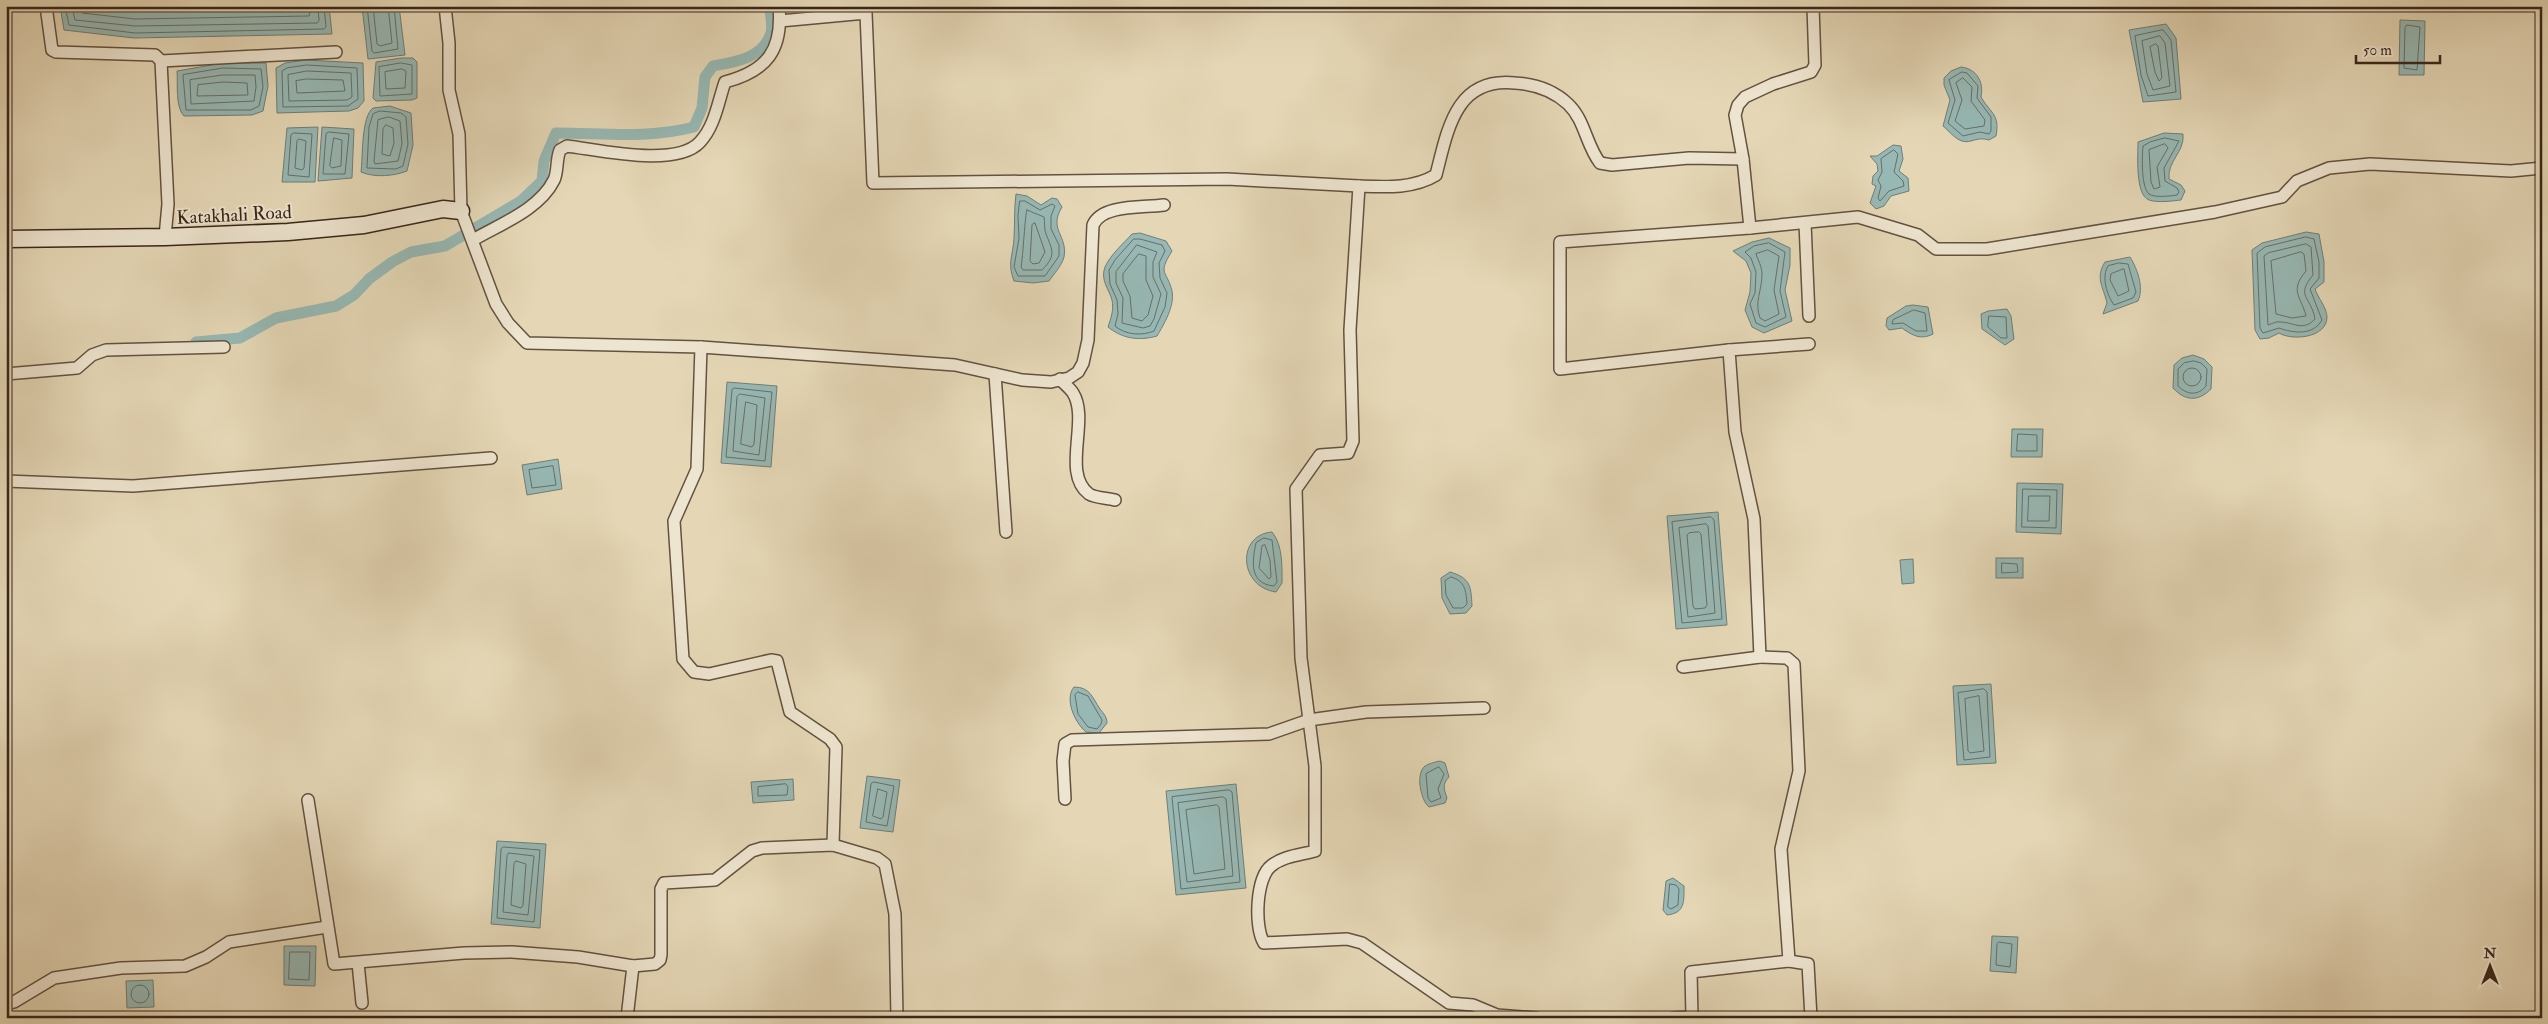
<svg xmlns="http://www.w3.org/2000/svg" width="2548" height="1024" font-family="'IM FELL Double Pica',serif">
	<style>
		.water { fill: #97b8b4; stroke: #717e76 }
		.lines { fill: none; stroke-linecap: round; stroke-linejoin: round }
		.shore { stroke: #686f67; stroke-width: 1 }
		.canal { stroke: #97b8b4; stroke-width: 11 }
		.street-casing { stroke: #635241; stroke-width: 14 }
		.secondary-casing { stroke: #38261a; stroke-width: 19 }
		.street { stroke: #eee5d0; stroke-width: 11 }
		.secondary { stroke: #eee5d0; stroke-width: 16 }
		.labels { text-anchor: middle; stroke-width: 4; stroke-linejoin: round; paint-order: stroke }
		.street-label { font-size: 19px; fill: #38261a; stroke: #eee5d0 }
	</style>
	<rect width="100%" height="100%" fill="#e5d7b6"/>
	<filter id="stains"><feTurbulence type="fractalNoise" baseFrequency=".004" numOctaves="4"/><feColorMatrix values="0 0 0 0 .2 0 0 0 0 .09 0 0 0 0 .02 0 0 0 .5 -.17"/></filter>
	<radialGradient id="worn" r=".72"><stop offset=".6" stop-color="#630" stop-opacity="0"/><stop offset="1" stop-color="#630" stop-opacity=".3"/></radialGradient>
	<g class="water">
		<polygon points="60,6 329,6 332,34 134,38 64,30"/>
		<polygon points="362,6 399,6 405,55 368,59"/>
		<polygon points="2400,20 2425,21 2424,75 2399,75"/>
		<polygon points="2166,24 2176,38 2181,99 2143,102 2129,30"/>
		<polygon points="401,58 413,58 417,62 417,98 412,100 376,101 373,98 376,62"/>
		<polygon points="306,60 363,63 364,101 358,108 349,111 277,113 276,68 285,63"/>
		<path d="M223,63H266L268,86L263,111L252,115L184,116C175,107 178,83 177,71Z"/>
		<path d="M1961,67C1977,69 1984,82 1981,97C1991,114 2000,114 1996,136L1989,140C1976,136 1971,144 1962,141C1955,139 1948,130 1943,126L1950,100L1944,85V78L1951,71Z"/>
		<path d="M390,106L411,113L413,145L407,171C394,176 375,178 361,172C363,157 361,117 373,108Z"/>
		<polygon points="318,127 315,182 282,182 287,128"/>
		<polygon points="322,127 354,129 352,178 318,181"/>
		<path d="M2164,133L2183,134C2185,152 2167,161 2169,179L2181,185L2185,191L2181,200C2172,201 2158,203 2149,200C2135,195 2138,155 2138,142Z"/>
		<polygon points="1893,145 1901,146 1903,159 1899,171 1908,178 1909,191 1891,196 1884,206 1876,209 1870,203 1876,186 1872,184 1873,176 1878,171 1877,164 1870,156 1877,156"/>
		<path d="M1016,194L1027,196L1041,205L1052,198L1057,199L1062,207C1048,230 1068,235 1064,257C1062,265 1054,274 1049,281L1033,283L1014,281C1007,263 1013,256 1014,238C1015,223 1014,209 1016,194Z"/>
		<path d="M2306,232L2319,234L2324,262V282L2315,289C2318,298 2327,308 2327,317C2327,338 2292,341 2279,333L2269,338L2260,339L2255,330L2252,250L2262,243Z"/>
		<path d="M1140,233L1166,241L1172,251C1157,275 1167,270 1172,291C1175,306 1164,324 1157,336C1139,341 1123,339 1108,327C1111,318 1114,310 1112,300C1109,289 1100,280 1105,267C1111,254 1123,244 1132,234Z"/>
		<polygon points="1769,238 1790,248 1790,265 1785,290 1792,321 1764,333 1752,327 1745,310 1750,292 1751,273 1746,261 1733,251 1752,242"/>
		<path d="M2130,257C2138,270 2144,288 2138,301L2103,314L2107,303C2103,286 2095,278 2105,262Z"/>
		<path d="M1913,305L1928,307L1933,334C1921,340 1913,336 1902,328L1889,330L1886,326L1887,318L1906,306Z"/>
		<polygon points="2007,309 2011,316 2014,339 2005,345 1982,329 1981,314 1988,311"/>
		<path d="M2193,355L2204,359L2212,367L2211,389C2198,402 2185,401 2173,388L2174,365L2182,358Z"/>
		<polygon points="727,382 777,386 771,467 721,463"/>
		<polygon points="2012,429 2043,429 2042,457 2011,457"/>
		<polygon points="558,459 562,489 527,495 522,465"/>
		<polygon points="2017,483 2063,484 2061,534 2016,532"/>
		<polygon points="1718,512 1727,625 1676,629 1667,516"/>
		<path d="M1272,532C1283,545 1282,567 1282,583L1276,592C1239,587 1236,535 1272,532Z"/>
		<rect x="1996" y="558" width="27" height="20"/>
		<polygon points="1913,559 1914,583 1902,584 1900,560"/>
		<path d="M1450,572C1471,578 1471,587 1472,606L1466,613L1450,614L1442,598L1441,578Z"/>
		<polygon points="1991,684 1996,763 1957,765 1953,686"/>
		<path d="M1074,687C1090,687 1092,697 1100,709C1104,714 1107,717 1107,723L1099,733L1086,732C1075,723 1064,699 1074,687Z"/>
		<path d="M1440,761L1445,763L1449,777C1442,784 1444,789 1447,798L1445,803L1429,807C1421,801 1415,774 1425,766C1428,764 1435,762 1440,761Z"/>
		<polygon points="867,776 900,780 893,832 860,828"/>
		<polygon points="793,779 794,800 753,803 751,782"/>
		<polygon points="1236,784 1246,888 1176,895 1166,791"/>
		<polygon points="497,841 546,844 540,928 491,924"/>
		<path d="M1673,878L1684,886C1684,902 1685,913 1667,915L1663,910L1666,881Z"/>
		<polygon points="1992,936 2018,937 2016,973 1990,971"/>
		<polygon points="284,946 316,946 315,986 284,985"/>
		<polygon points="153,980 154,1007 127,1008 126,981"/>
	</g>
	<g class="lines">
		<g class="shore">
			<polyline points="65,6 69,25 135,33 324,29 326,27 324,6"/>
			<polyline points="72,6 75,20 135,26 317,23 319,21 318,6"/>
			<polyline points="79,6 82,13 135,19 309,16 311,6"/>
			<polyline points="367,6 372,51 374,53 398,49 394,6"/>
			<polyline points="373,6 377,44 380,46 392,43 388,6"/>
			<polygon points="2407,25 2420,27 2417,70 2404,68 2405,28"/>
			<polygon points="2163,30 2171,40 2176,92 2148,96 2141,75 2135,36"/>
			<polygon points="2160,36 2165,43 2170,86 2153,90 2147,74 2142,41"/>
			<polygon points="2156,44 2158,46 2162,78 2159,81 2155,72 2150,47"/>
			<polygon points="401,63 412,65 412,94 380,96 379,67"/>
			<polygon points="307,65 357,68 358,99 348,106 283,107 282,71 287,68"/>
			<polygon points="223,68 261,69 263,87 259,106 251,110 186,110 183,75"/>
			<polygon points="402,69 406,71 405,88 386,89 385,72"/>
			<polygon points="307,71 351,73 352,97 347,100 289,101 288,75"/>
			<polygon points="1962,72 1967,73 1978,86 1977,98 1991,117 1991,131 1989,134 1980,132 1963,136 1948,123 1955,100 1949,80"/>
			<polygon points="223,75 255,75 256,87 254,101 191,104 190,80"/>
			<polygon points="1963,78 1972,87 1971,101 1985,120 1984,126 1965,129 1955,121 1962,100 1956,83"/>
			<polygon points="307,79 343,80 345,91 297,93 296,81"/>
			<polygon points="224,82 247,83 248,95 197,96 198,85"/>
			<polygon points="380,111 401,113 406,117 408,144 403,166 396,169 367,168 369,127 373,114"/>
			<polygon points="389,117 400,121 402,144 398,161 375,164 374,161 378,120"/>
			<polygon points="386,125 393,128 394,143 390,156 382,154 383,129"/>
			<polygon points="329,132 349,134 345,174 323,174 326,134"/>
			<polygon points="294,133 312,134 309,177 288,175 291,135"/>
			<polygon points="334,138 342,140 341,166 332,168 330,166"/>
			<path d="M2165,138L2179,141L2164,168L2165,181L2177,188L2179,192L2177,195C2171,196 2154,198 2149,194C2141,187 2142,157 2143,146L2150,142Z"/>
			<polygon points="299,139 306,141 304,168 302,170 295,168 297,141"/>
			<polygon points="2165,144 2168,148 2157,167 2160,187 2154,189 2151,182 2149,150"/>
			<polygon points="1894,150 1898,154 1894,172 1903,181 1904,186 1889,191 1880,201 1878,198 1881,186 1878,180 1882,172 1881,159"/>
			<polygon points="1020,201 1025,201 1040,210 1052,204 1055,206 1051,216 1051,229 1059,245 1059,256 1045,276 1018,276 1014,267 1019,238 1018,216"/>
			<path d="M1027,210L1044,217C1045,223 1044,229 1046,234C1053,251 1056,256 1042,270H1023L1021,267C1023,258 1025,213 1027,210Z"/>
			<polygon points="1035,223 1045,252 1039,263 1033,264 1030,261 1032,225"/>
			<path d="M2306,237L2314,239L2319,262V278L2310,289L2322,320C2313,336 2293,333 2279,328L2263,333L2260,328L2257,253L2265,247Z"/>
			<path d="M1134,239H1140L1162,245L1165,251L1159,263L1160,278L1167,293L1165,307L1154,331C1142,336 1125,335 1115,326L1118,314L1117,300L1110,284L1109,270L1115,260Z"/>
			<polygon points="1769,243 1785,252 1780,291 1786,317 1765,327 1756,323 1750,304 1755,293 1756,272 1751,258 1745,252 1754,246"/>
			<path d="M2306,244L2311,247L2313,275C2295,297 2311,296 2315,319C2303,332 2293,322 2280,322C2276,321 2272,324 2268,325L2264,256L2268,253Z"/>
			<polygon points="1137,245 1157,252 1153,262 1153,277 1161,294 1154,319 1150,326 1143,328 1122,323 1123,298 1116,283 1116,272"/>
			<path d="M1768,250L1779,256L1774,290L1779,314L1765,321L1760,318C1754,302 1762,291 1762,274C1762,267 1758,260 1756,254Z"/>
			<path d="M2301,252L2304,254L2306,271C2289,291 2301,296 2306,316L2292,318L2276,314L2271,261Z"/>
			<polygon points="1139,254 1146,256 1146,280 1153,296 1148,315 1142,321 1132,318 1130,296 1123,281 1123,274"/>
			<path d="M2119,263L2128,264L2136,292L2133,298L2114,305C2107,295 2101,277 2108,266Z"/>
			<polygon points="2124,269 2129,291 2118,296 2110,280 2111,274"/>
			<polygon points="1914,310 1925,313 1927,331 1916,331 1903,323 1892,324 1893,320"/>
			<polygon points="1989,316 2006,317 2007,338 2001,338 1988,327"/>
			<path d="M2194,361L2201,363L2207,369L2206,386C2198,396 2187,395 2178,386V369L2184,363Z"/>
			<circle cx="2192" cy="377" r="9"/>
			<polygon points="734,388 772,392 765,461 726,457 732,390"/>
			<polygon points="740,394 765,398 759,455 733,451 737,397"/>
			<polygon points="746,402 757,405 754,444 752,447 741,444"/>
			<polygon points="2018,434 2037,435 2037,451 2017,451"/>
			<polygon points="553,466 556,485 532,488 529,470"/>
			<polygon points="2023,489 2057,490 2056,528 2022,527"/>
			<polygon points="2029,496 2050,496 2049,521 2028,521"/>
			<polygon points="1711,517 1714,520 1722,619 1682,623 1672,522"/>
			<polygon points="1706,524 1708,526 1715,613 1688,617 1679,528"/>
			<polygon points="1699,532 1701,534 1707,605 1705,608 1695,609 1693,606 1687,535 1689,533"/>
			<path d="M1264,538L1272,540L1277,582L1274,586C1249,584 1252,561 1256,543Z"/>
			<polygon points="1265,545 1270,560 1271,577 1269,579 1259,568 1262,546"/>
			<polygon points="2002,563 2017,564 2018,572 2002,573"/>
			<path d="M1451,577C1465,581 1466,590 1467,604L1463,608H1453L1446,595L1445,581Z"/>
			<polygon points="1984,689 1987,692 1990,757 1964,760 1958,693"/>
			<polygon points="1078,692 1088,696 1102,720 1101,724 1097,729 1088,727 1078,714 1075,695"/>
			<polygon points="1979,696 1984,751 1970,753 1968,751 1965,699"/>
			<polygon points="1439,767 1444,774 1438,789 1441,798 1431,802 1428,798 1426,774"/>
			<polygon points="874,782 894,786 887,826 866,822 871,784"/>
			<polygon points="786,784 788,787 787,795 758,796 758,787"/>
			<polygon points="878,789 887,792 883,817 881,819 873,816"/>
			<polygon points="1229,790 1232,792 1240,882 1181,889 1172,797"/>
			<polygon points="1223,797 1226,799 1233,876 1187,882 1178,803"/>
			<polygon points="1217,805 1219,807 1225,869 1194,874 1186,810"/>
			<polygon points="504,847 540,850 534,922 497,918 501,849"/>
			<polygon points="509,853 534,856 528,915 503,912 507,856"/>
			<polygon points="516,861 526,864 523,905 521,908 511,905 514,864"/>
			<polygon points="1670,884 1676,885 1679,889 1678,905 1671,909 1668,907"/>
			<polygon points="1999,942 2012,944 2010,967 1996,965 1997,944"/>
			<polygon points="290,952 310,952 309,980 289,979"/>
			<circle cx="140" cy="994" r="9"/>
		</g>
		<path class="canal" d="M196,342L240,338L276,318L336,306L354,295L369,279L392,262L411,252L445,246L521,201L542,181L544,161L556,133C603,133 648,139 694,127L702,108L705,77L713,66C736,62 763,58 771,33C773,26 770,14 770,6"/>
		<g class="street-casing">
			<g id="street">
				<polyline points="46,6 52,50 56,52 155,55 161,61 168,204 165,237"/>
				<path d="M445,6L449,43V90L459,134L461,211L496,304L508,323L527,343L701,347L955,365L1022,380L1051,382L1069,378L1078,372L1083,363L1088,340L1093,225C1102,204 1143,208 1164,205"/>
				<path d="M780,21L866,13L873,183L1227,179L1359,186L1350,330L1353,441L1348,453L1320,455L1296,489L1301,658L1315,766V851C1300,855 1283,856 1271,866C1256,878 1254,927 1264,943L1347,939L1362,943L1449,1003L1473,1005L1497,1015L1536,1018"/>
				<polyline points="161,61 336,52"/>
				<path d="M1359,186C1385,187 1413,189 1436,175C1448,128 1456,77 1515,83C1534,84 1553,90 1568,104C1585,120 1586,145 1600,163L1612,165L1689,158L1743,159"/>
				<polyline points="1805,223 1809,316"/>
				<polyline points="1750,228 1743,159 1735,115 1738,105 1745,97 1773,84 1811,72 1815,65 1813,6"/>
				<path d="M473,240C500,224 539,210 554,180C558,172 556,159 560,150L567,146C600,150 676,168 700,142C715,126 718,102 725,82C767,71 783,50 779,6"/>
				<polyline points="701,347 697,469 674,521 683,659 694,672 709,674 771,660 777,661 790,712 830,739 836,747 833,845"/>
				<polyline points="1729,350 1560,369 1560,242 1750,228 1858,217 1918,235 1936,249 1987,249 2215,212 2282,197 2297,181 2329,168 2370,164 2511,171 2542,168"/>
				<polyline points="6,374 77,368 92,355 106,350 224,347"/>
				<polyline points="995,374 1006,532"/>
				<path d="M1060,379C1064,384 1070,388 1073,393C1090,420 1061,473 1089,494C1095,498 1108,498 1115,500"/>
				<polyline points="6,481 133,486 491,458"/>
				<polyline points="1683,667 1760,657"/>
				<polyline points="1065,799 1063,761 1065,744 1072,740 1269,734 1309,720 1366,712 1484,708"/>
				<polyline points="308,800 334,964 464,953 512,952 578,957 633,966 655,964 660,960 661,955 661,889 664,883 715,880 752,851 762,848 833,845 877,858 885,864 895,914 897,1018"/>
				<polyline points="1789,961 1808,964 1811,1018"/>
				<polyline points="358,963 362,1003"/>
				<polyline points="6,1004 14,1002 54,978 121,968 185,966 206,957 229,942 327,927"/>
				<polyline points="627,1018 633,966"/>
				<polyline points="1673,1018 1692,1017 1691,972 1789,961 1781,849 1799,771 1794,664 1787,658 1760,657 1754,519 1735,432 1729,350 1809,344"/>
			</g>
		</g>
		<g class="secondary-casing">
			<polyline id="secondary" points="6,239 165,237 288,232 364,225 443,209 461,211"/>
		</g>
		<use href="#street" class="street"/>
		<use href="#secondary" class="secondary"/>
	</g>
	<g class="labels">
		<g class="street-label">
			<text transform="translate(234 214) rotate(-3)" y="7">Katakhali Road</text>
		</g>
	</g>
	<rect width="2548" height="1024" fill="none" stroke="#e5d7b6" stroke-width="25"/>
	<rect x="8" y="8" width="2533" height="1009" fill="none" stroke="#38261a" stroke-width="2.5"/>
	<rect x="12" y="12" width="2523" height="999" fill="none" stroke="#38261a"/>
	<g transform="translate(2490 966)" stroke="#eee5d0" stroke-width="4" paint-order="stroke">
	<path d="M0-4L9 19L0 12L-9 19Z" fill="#38261a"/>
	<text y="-8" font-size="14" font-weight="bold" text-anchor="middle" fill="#38261a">N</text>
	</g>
	<path d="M2356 55v8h84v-8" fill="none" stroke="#38261a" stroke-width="2.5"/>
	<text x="2363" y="55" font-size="15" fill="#38261a" stroke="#eee5d0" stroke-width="4" paint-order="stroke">50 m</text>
	<rect width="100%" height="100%" filter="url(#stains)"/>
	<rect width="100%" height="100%" fill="url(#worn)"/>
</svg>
